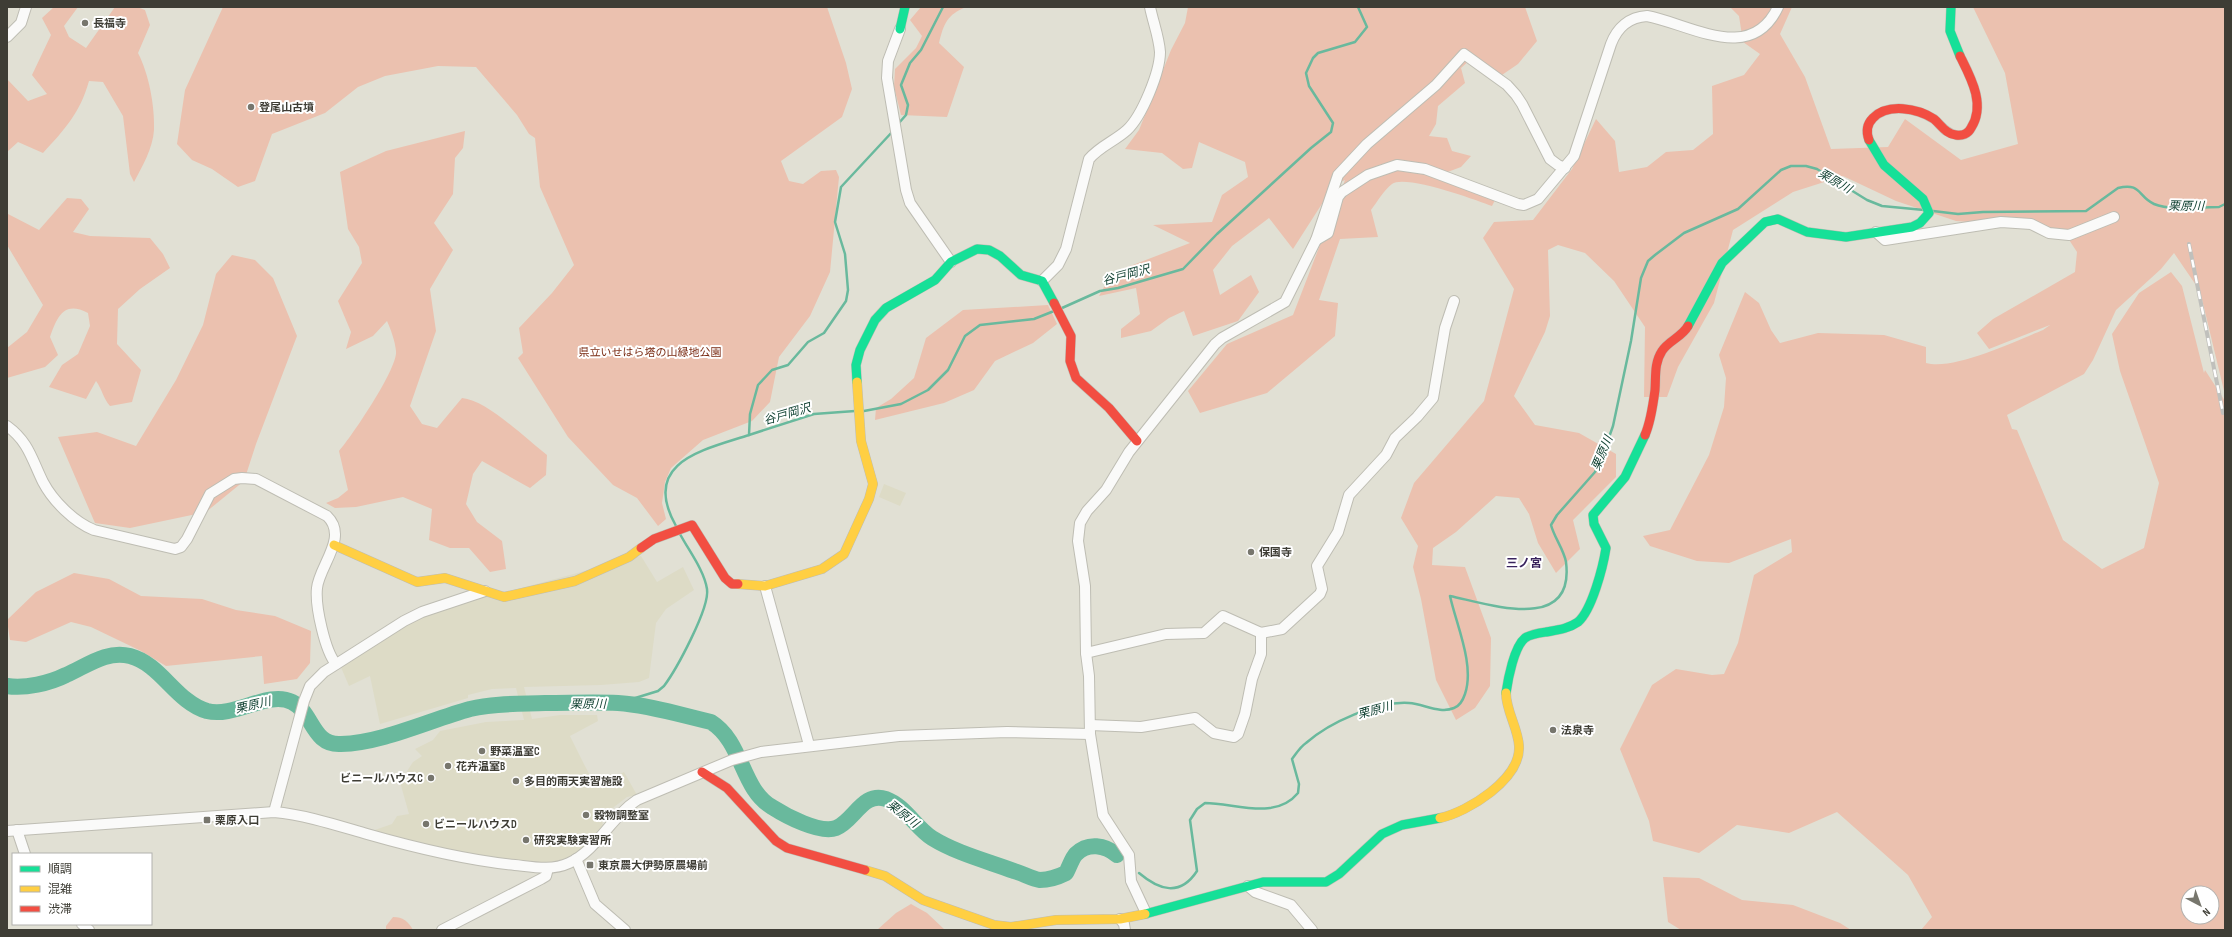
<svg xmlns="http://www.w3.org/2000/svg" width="2232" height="937" font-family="'Sofia Sans Condensed','Noto Sans JP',sans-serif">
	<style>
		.built { fill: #dddbc6 }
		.green { fill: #ebc1af; fill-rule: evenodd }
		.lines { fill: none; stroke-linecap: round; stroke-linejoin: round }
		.stream { stroke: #69b99d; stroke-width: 2.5 }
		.river { stroke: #69b99d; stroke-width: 16 }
		.street-casing { stroke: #bebdb3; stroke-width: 12 }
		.fast-casing { stroke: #bebdb3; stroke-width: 10 }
		.slow-casing { stroke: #bebdb3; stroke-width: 10 }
		.jam-casing { stroke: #bebdb3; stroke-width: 10 }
		.street { stroke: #fafaf9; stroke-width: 10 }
		.fast { stroke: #16e098; stroke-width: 9 }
		.slow { stroke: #ffcf43; stroke-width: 9 }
		.jam { stroke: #f24e42; stroke-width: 9 }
		.rail-casing { stroke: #c0c0bc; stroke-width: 4 }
		.rail { stroke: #fff; stroke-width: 2.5; stroke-dasharray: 8; stroke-linecap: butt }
		.poi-dot { fill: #77766d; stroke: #fff; stroke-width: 1.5 }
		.labels { text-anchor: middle; stroke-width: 4; stroke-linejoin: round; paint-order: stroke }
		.poi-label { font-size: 11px; font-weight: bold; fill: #3e3d35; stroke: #fff; text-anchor: start }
		.park-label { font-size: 11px; fill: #7a2b13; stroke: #fff }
		.water-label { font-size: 12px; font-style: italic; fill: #134334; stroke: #fff }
		.neighbourhood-label { font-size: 12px; font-weight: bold; fill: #39235d; stroke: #fff }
	</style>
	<rect width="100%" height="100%" fill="#e1e0d4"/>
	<g class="built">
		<polygon points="884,484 906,493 900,506 879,497"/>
		<polygon points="641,556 657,582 683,567 694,590 666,609 656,623 649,678 639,682 601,685 524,687 532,719 560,715 597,715 598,721 570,736 585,766 596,787 624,772 637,795 627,797 614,807 602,821 603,826 589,843 572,856 551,863 490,858 451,852 372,831 392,824 397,816 409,814 400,782 413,762 422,756 415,749 433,740 440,731 486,722 524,720 516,688 492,689 468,695 468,698 380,724 370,676 349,686 340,665 388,635 428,613 474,597 491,596"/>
	</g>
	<g class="green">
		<path d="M54,7H78L64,26L69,37L86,48L115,7H137L145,10L150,25L138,53C149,74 155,107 154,130C153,148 142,167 134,182L130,174L123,116L103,82L89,81C80,113 65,129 43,153L18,142L7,152V79L28,101L47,94L32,75L51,35L42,18Z"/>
		<polygon points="223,7 827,7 846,63 852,89 842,117 781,161 789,181 803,184 821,171 836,170 839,177 830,272 810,316 779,357 770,402 752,421 703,440 671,468 665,482 662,503 666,519 658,526 637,498 613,485 568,437 518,358 523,353 519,328 552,293 574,265 540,187 535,138 529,134 517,115 476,67 438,66 385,76 358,87 325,113 272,134 255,181 238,187 212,169 192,160 177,144 185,90"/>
		<path d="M921,7H966C947,15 944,23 939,43L964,67L947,117L901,115L894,87L895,69L916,48L922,36L910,20Z"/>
		<path d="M1188,7H1525L1537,41L1518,64L1499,77L1471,59L1461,68L1465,83L1438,106L1436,124L1429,136L1447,138L1452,151L1471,156L1461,167L1437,176L1495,200L1492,206C1476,200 1405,174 1392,184C1384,190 1377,202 1371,210L1378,237L1340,239L1319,300L1338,303L1335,336L1267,393L1200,413L1188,391L1227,344L1293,315L1345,180L1334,185L1293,249L1269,218L1232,246L1213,270L1220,295L1251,275L1259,292L1238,321L1193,336L1184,311L1169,318L1151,331L1121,338V329L1140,314L1136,288L1099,296L1112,273L1190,243L1153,225L1212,222L1222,195L1248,177L1245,162L1199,142L1192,168L1183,169L1162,153L1125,149L1139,130L1171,50L1185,23Z"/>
		<path d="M1730,7H1792L1780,34L1805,77L1831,149L1888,147L1905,119L1961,160L2018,144L2005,73L1973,7H2225V395L2200,291L2174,253L2161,269L2116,310L2093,360L2084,374L2007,415L2012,429L2017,430L2063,540L2102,569L2144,548L2159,483L2120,371L2112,334L2139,293L2171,272L2182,286L2204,373L2205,370L2225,401V930H1921L1932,917L1908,875L1837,812L1789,833L1737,825L1699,853L1653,841L1649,821L1620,749L1652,685L1676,669L1712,675L1724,674L1738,643L1754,575L1792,552L1791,539L1729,563L1697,561L1650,546L1643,536L1670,530L1709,455L1724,407L1726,378L1719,355L1745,292L1759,303L1771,330L1780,343L1818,333L1884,335L1926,347V363C1953,371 2016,341 2043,330L2050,325L1989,349L1977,333L1993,319L2075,272L2077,252L2062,229L1956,221L1896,201L1843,176L1793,192L1733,230L1714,303L1678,367L1667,397H1644L1645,327L1614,281L1585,253L1558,245L1548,250L1550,316L1545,332L1514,396L1535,425L1579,433L1616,454V477L1573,520L1580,549L1556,573L1538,543L1529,514L1519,498L1496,496L1456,532L1433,548L1432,565L1465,567L1491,638L1490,686L1475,708L1456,720L1436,680L1421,599L1413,567L1418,546L1401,518L1414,483L1484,401L1514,289L1483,238L1494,222L1533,220L1572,169L1596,119L1615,141L1619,172L1647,167L1666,152L1693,150L1713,134L1712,86L1744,75L1760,54L1743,42L1739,16ZM2188,893H2212V917H2188Z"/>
		<path d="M465,131L463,148L455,158L453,194L434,223L453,250L430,289L436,331L410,406L422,424L437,428L462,398C487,400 526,439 547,455L546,475L530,488L482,461L473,474L466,504L477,522L502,541L506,569L490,572L469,548H450L429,540L432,509L403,497L356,507L335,508L326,503L338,498L348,490L339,451C352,436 398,368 396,351C395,341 391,330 387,321L373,336L346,349L351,332L338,301L362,263L359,247L348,229L340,172L386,151Z"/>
		<path d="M67,198L81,199L89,209L73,232L90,236L150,238L163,254L170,268L140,289L118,309L117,344L141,370L132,402L110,406C103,398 102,389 96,381L86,399L49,387L62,365L78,354L90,326L88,313C64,300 57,317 50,337L58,355L45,367L7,378V348L27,332L43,305L7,245V215L8,214L39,230Z"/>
		<polygon points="232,255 255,260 273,278 297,336 256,444 244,481 206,512 130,528 95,523 58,437 97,432 136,446 176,380 203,325 216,274"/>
		<polygon points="1048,305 1057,324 1033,343 995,361 974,390 944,403 875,420 876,408 891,399 914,378 926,338 963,310"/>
		<polygon points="74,573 109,579 141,596 202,599 236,610 275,616 311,631 310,663 297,679 264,684 262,656 166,666 141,651 91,627 71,622 26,642 10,640 7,620 36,592"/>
		<polygon points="1663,877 1699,878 1742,900 1793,905 1840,923 1851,930 1681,930 1668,922"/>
		<polygon points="911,904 927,913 945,930 877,930 896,913"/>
		<path d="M393,917C403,917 408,921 413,930H386V926Z"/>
	</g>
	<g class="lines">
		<g class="stream">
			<polyline points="898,124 906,115 908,105 901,85 910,63 921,50 943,7"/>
			<path d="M1933,211L1958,214L1983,212L2086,211L2118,188C2141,182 2138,197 2154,204C2170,211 2202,207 2219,207L2225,204"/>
			<polyline points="1062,308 1100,291 1118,288 1183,269 1217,234 1311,148 1331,132 1333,123 1309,86 1306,73 1313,58 1318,53 1355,42 1367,27 1358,7"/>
			<polyline points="864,411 901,404 928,390 948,370 965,336 980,325 1034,319 1054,311"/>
			<polyline points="749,435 814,414 855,411"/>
			<path d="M676,526C640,462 703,450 749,435L750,414L758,385L772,370L788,365L808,342L824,333L846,301L848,290L845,254L835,222L841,187L893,131"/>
			<path d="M619,703L658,691L664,686C676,670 710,608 707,589C704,570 689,551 680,534"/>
			<path d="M1139,873C1159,890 1180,897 1197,871L1190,820L1197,809L1205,803C1235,803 1275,821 1298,793L1299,784L1292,759C1296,754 1300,747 1306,743C1330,722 1377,701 1409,703C1424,704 1440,714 1454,708C1460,706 1463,700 1465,694C1475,665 1456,624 1450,596C1489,604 1575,634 1566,562C1564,550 1554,537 1551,525L1557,515L1595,472L1602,457L1613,426L1631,341L1641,278L1648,261L1655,255L1684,233L1738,209L1781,170L1791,166H1806L1817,169L1867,200L1882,206L1924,210"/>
		</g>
		<path class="river" d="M7,686C25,689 50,683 66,675C87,666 106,650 130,656C161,664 176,702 207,711C235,718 268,690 292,702C313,712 312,746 341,744C382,743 430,720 470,709C495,703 520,704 545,703C570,703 594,702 618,703C649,705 681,715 711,722C743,742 741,789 772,807C786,816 820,834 836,828C854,821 863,791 886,799C905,806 916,828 932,838C956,853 987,861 1014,871C1022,873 1032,879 1040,880C1049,880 1058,877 1066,873C1069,868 1072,858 1076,854C1088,842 1105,845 1117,855"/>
		<g class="street-casing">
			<g id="street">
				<polyline points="900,29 888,61 887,78 906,190 910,203 951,262"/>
				<polyline points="7,37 21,23 26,7"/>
				<polyline points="1876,232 1885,240 2001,222 2031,224 2049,233 2069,235 2114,217"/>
				<path d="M1316,240L1328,233L1338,197L1342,192L1368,175L1397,165L1425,169L1518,204L1524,205L1538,199L1574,156L1611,44C1617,28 1629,17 1647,16C1690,24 1751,65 1778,7"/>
				<path d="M1042,281L1058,265L1066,249L1089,159C1100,146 1115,141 1127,130C1142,116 1160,72 1160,52C1159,37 1153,22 1150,7"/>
				<path d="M7,426C29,442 32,460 43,482C53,501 74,522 94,530L175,549L181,547L187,539L210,494L234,479L242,478L256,479L327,516C349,537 319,566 317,588C315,606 325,651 336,664"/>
				<polyline points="765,586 809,745"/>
				<polyline points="1086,653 1166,634 1204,633 1223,616 1261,633 1282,629 1320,594 1322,589 1317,566 1338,532 1349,495 1386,455 1395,438 1417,417 1433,398 1445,328 1454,301"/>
				<polyline points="1090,725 1141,727 1195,718 1214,733 1234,737 1238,734 1245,714 1252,679 1261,654 1261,633"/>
				<polyline points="274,812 304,701 310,686 324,672 404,621 422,612 485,591"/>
				<polyline points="17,830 25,854"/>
				<path d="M7,831L274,812C306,815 336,825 367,834C416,848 465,860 515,865C533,867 552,871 569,863C597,850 611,817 637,800L732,760L761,752L899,736L1007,732L1090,734"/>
				<polyline points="576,859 595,904 625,930"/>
				<polyline points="1248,886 1255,892 1291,905 1312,930"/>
				<polyline points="1146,913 1131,881 1129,855 1103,815 1090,734 1089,676 1086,653 1085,586 1078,541 1080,523 1087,511 1106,490 1129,452 1215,344 1222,338 1285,302 1316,240 1338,175 1367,144 1436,85 1464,54 1507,85 1516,95 1522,104 1550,159 1558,165 1565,168"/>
				<polyline points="1120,919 1124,924 1125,930"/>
				<polyline points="82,924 89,930"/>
				<polyline points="442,930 541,879 546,876 548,868"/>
			</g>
		</g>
		<g class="fast-casing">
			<g id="fast">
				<polyline points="1951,7 1950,31 1960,56"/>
				<polyline points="900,29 905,7"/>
				<polyline points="1688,326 1722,263 1765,222 1778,219 1807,232 1846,237 1912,227 1920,223 1929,213 1923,199 1884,165 1869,140"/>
				<polyline points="857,382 856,365 860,350 875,320 886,308 935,280 951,262 977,249 989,250 1000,256 1021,275 1042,281 1054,303"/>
				<path d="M1506,693C1508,679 1514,647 1525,638C1531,634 1539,633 1546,632C1557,630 1568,629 1578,622C1592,610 1603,567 1606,548L1594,524L1593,515L1625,477L1645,435"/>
				<polyline points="1145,914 1263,882 1326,882 1339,874 1382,834 1402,825 1440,818"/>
			</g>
		</g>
		<g class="slow-casing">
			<g id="slow">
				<polyline points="334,545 417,582 445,578 504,597 575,581 629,557 641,548"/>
				<polyline points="738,584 765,586 822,569 844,554 869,499 873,484 861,441 857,382"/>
				<path d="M1440,818C1468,812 1521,779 1519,746C1518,728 1506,711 1506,693"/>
				<polyline points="865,870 885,876 923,900 994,925 1011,927 1056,920 1120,919 1145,914"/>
			</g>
		</g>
		<g class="jam-casing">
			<g id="jam">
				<path d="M1869,140C1866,132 1867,124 1873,118C1888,103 1917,108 1934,119C1941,125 1946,134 1956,135C1962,136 1968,134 1971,128C1986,105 1971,78 1960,56"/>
				<polyline points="1054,303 1071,336 1070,361 1076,378 1109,408 1137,441"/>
				<path d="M1645,435C1651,421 1653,405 1655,390C1656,377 1654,363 1662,351C1668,341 1682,337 1688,326"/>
				<polyline points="641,548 654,539 692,525 725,578 732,584 738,584"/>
				<polyline points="702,772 727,788 776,841 787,848 865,870"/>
			</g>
		</g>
		<use href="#street" class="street"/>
		<use href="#fast" class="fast"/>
		<use href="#slow" class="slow"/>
		<use href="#jam" class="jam"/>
		<g class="rail-casing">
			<polyline id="rail" points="2189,244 2223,413"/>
		</g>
		<use href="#rail" class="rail"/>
	</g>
	<g class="poi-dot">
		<circle cx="85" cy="23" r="4"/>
		<circle cx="251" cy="107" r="4"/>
		<circle cx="1251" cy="552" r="4"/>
		<circle cx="1553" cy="730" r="4"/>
		<circle cx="482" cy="751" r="4"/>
		<circle cx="448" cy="766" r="4"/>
		<circle cx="431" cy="778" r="4"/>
		<circle cx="516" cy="781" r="4"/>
		<circle cx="586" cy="815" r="4"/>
		<rect x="203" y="816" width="8" height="8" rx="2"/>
		<circle cx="426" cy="824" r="4"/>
		<circle cx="526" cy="840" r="4"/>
		<rect x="586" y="861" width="8" height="8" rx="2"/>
	</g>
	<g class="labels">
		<g class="poi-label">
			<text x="93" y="27">長福寺</text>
			<text x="259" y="111">登尾山古墳</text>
			<text x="1259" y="556">保国寺</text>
			<text x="1561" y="734">法泉寺</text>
			<text x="490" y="755">野菜温室C</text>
			<text x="456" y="770">花卉温室B</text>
			<text x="423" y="782" text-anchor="end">ビニールハウスC</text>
			<text x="524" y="785">多目的雨天実習施設</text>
			<text x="594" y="819">穀物調整室</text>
			<text x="215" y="824">栗原入口</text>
			<text x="434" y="828">ビニールハウスD</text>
			<text x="534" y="844">研究実験実習所</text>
			<text x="598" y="869">東京農大伊勢原農場前</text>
		</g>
		<g class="park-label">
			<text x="650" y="356">県立いせはら塔の山緑地公園</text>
		</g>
		<g class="water-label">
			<text transform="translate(1835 181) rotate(30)" y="4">栗原川</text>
			<text transform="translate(2186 206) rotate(1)" y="4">栗原川</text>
			<text transform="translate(1126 275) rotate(-15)" y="4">谷戸岡沢</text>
			<text transform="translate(787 414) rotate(-16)" y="4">谷戸岡沢</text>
			<text transform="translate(1602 453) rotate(-67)" y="4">栗原川</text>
			<text x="588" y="708">栗原川</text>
			<text transform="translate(253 705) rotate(-13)" y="4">栗原川</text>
			<text transform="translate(1375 710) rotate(-15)" y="4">栗原川</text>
			<text transform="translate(903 814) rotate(38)" y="4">栗原川</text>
		</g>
		<g class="neighbourhood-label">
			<text x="1524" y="567">三ノ宮</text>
		</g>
	</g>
	<rect width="2232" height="937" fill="none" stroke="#3e3d35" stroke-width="16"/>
	<rect x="12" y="853" width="140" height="72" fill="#ffffff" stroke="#b2b1ae"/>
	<rect x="20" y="866" width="20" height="6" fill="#16e098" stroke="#b2b1ae"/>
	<text x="48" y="873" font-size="12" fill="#3e3d35">順調</text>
	<rect x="20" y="886" width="20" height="6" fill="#ffcf43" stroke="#b2b1ae"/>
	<text x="48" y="893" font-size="12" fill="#3e3d35">混雑</text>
	<rect x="20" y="906" width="20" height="6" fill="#f24e42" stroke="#b2b1ae"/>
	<text x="48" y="913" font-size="12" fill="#3e3d35">渋滞</text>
	<g transform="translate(2200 905) rotate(139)"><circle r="19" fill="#ffffff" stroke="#b2b1ae"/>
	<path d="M0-3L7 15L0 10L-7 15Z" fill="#77766d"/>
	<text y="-6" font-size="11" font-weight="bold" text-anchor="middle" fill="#3e3d35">N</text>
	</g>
</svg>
